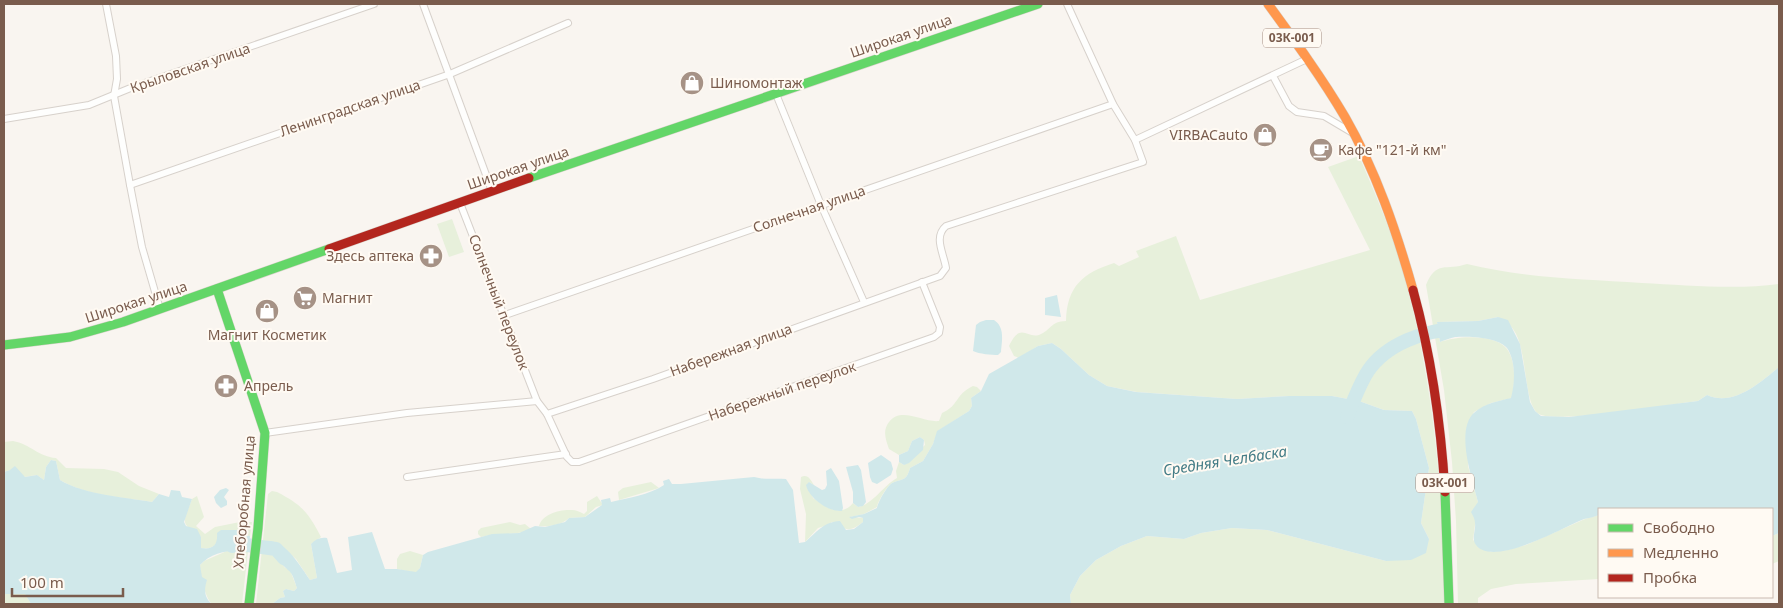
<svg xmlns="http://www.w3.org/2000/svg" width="1783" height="608" font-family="'Noto Sans',sans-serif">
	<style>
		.green { fill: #e7f0db }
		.water { fill: #d0e8ea }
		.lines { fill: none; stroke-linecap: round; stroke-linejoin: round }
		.river { stroke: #d0e8ea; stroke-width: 14 }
		.street-casing { stroke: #d7d1cb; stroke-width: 8 }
		.fast-casing { stroke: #d9d2cb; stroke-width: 10 }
		.slow-casing { stroke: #d9d2cb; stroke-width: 10 }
		.jam-casing { stroke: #d9d2cb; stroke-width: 10 }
		.street { stroke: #fefefd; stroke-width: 6 }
		.fast { stroke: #63d668; stroke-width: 9 }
		.slow { stroke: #ff974d; stroke-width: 9 }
		.jam { stroke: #b3261e; stroke-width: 9 }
		.labels { text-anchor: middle; stroke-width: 4; stroke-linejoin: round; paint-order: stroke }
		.shield { fill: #fffaf3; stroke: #a28b7f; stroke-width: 1 }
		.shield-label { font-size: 12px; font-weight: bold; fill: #7a5c4d }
		.street-label { font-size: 14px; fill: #7a5c4d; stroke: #fffaf3 }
		.poi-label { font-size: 14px; fill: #7a5c4d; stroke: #fffaf3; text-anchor: start }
		.water-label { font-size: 15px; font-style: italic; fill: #437c86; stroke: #fffaf3 }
	</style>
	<rect width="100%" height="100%" fill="#f9f5f0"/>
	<g class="green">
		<path d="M1359,156C1373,188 1387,221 1398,255C1424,340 1437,431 1442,521C1443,548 1445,577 1444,604H1071L1070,595L1080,576L1096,560L1121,546L1147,536L1184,539L1201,533L1232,528L1267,530L1386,561L1429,539L1421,523L1429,468L1416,419L1412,411L1384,410L1359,401L1332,396H1289L1237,399L1137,392L1107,386L1089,375L1061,349L1052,343L1038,346L1019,358L1014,356L1009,346C1021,320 1028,341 1041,334C1053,328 1050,322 1066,321C1067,286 1083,273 1114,263L1119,266L1139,257L1136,251L1176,236L1200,300L1370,250L1328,167Z"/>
		<polygon points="452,219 464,252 449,257 437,224"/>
		<path d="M1467,264C1524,278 1583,279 1642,283C1685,285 1736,290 1779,284V367C1760,383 1733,407 1707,395L1698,401C1672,404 1556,424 1539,414C1523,405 1528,348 1513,329C1510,324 1502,321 1498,317L1478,321L1437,322L1440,342C1456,336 1495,333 1507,349C1516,361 1515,383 1512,398L1491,403L1474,412L1468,424V466L1478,502L1473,540L1491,552L1507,550L1526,545L1585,519L1599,515V579L1516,584L1491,589L1478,598V604H1458L1456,521L1452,462L1444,390L1426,285C1436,260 1446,271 1467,264Z"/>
		<path d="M973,386L977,387L981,391L971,398L972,406L969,411L938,431L933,444L923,461L910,468C906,482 903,478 892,483C887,486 878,501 877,507L864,514L850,517L863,518V522C849,533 846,530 832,522L828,525L818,528L805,542L806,514L800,489L801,477C808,474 810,479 814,485L809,482L813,498C826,507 841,518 853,503L858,507C872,505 884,485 897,478L896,471L899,462L904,465L925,445L924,440L920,437L912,441L908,451L899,455L889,449C886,440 882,431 889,422C901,406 924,423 939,421L942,413C960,405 954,395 973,386Z"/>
		<path d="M13,441C30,444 39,457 56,458L66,468L104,469L118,472L139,486L159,494L152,502C122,497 86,496 60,480L56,461L51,460L46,467L44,480L37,475L25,477L10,470L4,472V442Z"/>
		<polygon points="651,482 659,488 619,500 618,492 623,488"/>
		<path d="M272,491L277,492C302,505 308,512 321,537L311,544L317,578L310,580L296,559L279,544L284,567L290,570L297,588L294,591L286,589L283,591L285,597L280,598L272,604H256L268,494Z"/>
		<path d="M197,496L204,517L196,526L205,534L215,527L240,522H252L250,536H244L238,530H226C218,540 216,551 201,548V537C179,522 183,523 192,499Z"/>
		<path d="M597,496L603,505L596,507L585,517L569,518C562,525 548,527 539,526C542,514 560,509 572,510C576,510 580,512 584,514L587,511V502Z"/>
		<path d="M510,522L520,525L525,524L531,529C515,537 498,532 481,537L478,534V531L481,528Z"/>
		<polygon points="1779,533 1779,561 1772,564 1772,536"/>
		<path d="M229,550L248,551L242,604H212C205,598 200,575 200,565L204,561Z"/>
		<polygon points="410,551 423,555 420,568 416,573 397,569 397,559 400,554"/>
		<polygon points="4,594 25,594 31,604 4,604"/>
	</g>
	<g class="water">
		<polygon points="1057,295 1061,317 1045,315 1045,298"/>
		<path d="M1498,317L1508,320L1520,344L1530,402L1535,411L1541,416L1569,417L1698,401L1707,395C1733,407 1760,383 1779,367V533L1772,536V509H1599V515C1594,517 1589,518 1584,519C1564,527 1493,568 1476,545C1471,538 1476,531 1475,523C1475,519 1473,516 1471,512L1478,502C1473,481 1454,429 1475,412C1485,403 1499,401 1511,398C1515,383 1516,361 1507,348C1498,337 1468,336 1455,337C1450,338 1445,340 1440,342L1437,322L1478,321Z"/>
		<path d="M986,320H994C1005,327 1002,341 1001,352L998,355C992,355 979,354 973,351L976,325L980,322Z"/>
		<path d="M1052,343L1061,349L1089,375L1107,386L1136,392L1237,399L1289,396H1332L1359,401L1384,410L1412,411L1416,419L1429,468L1421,523L1429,539L1426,553L1411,560L1386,561L1267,530L1232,528L1201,533L1184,539L1147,536L1121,546L1096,560L1080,576L1070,595L1071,604H272L280,598L285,597L283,591L286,589L294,591L297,588C295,583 293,573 288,570C280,562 268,554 267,541C285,539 301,567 310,580L317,578L311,544C316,539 320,537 327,538L337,573L352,570L348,537L372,532L385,569H397L416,572L420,568L423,555L428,552L492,534L519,533L535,526L545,527L565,522L569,518L585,517L602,505L601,500L610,498L611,502C628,498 649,495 664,485L663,481L669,479L672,484H681L754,477C765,480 774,478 786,479L793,490L799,543L805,542C817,532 823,522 840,521L846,530L854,529L863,522V518L859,517L852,519L849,517L864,514L877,508C878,502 887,486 892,483C903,478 906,482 910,468L923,461L933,444L937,431L969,411L972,406L971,398L981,391L989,374L1038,346Z"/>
		<polygon points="920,437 924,440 923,450 909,463 904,465 899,462 899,455 908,451 912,441"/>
		<polygon points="881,455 891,462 893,469 891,475 877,484 872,482 870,477 868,463"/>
		<path d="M51,460L56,461L60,480C85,495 124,497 152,502L159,494L169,497L171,490L180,491L182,497L192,499L184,522L186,526L197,529L201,537V548C213,550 218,545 217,533L221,530H238L244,536H250L248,551C232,549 211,552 200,565L202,577L207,580C204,589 204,598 212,604H31L25,594H4V472L10,470L15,466L25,477L37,475L44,480L46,467Z"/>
		<polygon points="858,465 861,470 866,502 863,506 858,507 853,503 853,492 846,467"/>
		<path d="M831,468L839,481L843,508L842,511C828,512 809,498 806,485L809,482L822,490L825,489L827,485L826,471Z"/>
		<polygon points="226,488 229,490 224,497 227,501 227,505 221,508 216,503 214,497 220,490"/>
	</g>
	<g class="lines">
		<g class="river">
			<path d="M1347,417C1353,402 1359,385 1368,371C1386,344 1425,330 1456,329"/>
			<polyline points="232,546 239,544 276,549 284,558"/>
		</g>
		<g class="street-casing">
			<g id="street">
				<polyline points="106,4 116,56 117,79 114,96 130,185 142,247 160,309"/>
				<polyline points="423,4 492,191"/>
				<polyline points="1273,76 1289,106 1297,112 1324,116 1351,132"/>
				<polyline points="776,94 821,205 864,302"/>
				<polyline points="4,119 89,105 133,87 374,4"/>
				<polyline points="1135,140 1307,59"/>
				<polyline points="130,185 450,74 568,23"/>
				<polyline points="460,203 537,401"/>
				<polyline points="505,315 1113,104"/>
				<polyline points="547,414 567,457 572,462 579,462 934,337 939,333 940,327 922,282"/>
				<path d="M265,433L407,413L537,401L547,414L653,379L940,276L946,268C944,254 933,237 946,226L1143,162L1135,140L1113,104L1067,4"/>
				<polyline points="407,477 566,454"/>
			</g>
		</g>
		<g class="fast-casing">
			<g id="fast">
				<polyline points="529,178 1038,4"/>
				<polyline points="217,289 265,433 258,528 249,604"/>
				<polyline points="4,345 70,337 123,322 329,249"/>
				<polyline points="1445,492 1449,604"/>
			</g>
		</g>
		<g class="slow-casing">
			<path id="slow" d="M1268,4C1295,41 1322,78 1345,117C1376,171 1396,230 1413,290"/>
		</g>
		<g class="jam-casing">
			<g id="jam">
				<polyline points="329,249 529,178"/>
				<path d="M1413,290C1431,355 1441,424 1445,492"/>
			</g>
		</g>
		<use href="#street" class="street"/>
		<use href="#fast" class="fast"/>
		<use href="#slow" class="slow"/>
		<use href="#jam" class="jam"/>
	</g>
	<defs>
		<g id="shop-disc" transform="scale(1.25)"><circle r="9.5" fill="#a69286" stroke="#fffaf3"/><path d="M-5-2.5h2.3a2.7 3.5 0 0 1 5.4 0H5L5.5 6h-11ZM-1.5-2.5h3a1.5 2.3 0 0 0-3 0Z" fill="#fff"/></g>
		<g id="cafe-disc" transform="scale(1.25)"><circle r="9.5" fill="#a69286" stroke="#fffaf3"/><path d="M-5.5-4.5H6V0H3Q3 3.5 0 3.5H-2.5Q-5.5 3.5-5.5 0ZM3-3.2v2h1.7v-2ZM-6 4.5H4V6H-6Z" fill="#fff"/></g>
		<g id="pharmacy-disc" transform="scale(1.25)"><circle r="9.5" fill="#a69286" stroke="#fffaf3"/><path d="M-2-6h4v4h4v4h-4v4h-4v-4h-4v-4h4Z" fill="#fff"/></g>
		<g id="supermarket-disc" transform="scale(1.25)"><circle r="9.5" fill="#a69286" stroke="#fffaf3"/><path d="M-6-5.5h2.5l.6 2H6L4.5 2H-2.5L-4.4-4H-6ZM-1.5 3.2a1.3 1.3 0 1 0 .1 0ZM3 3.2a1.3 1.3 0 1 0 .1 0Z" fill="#fff"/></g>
	</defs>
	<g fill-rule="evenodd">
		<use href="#shop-disc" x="692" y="83"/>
		<use href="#shop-disc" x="1265" y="135"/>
		<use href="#cafe-disc" x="1321" y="150"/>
		<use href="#pharmacy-disc" x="431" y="256"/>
		<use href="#supermarket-disc" x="305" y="298"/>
		<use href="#shop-disc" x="267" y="311"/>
		<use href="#pharmacy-disc" x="226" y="386"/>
	</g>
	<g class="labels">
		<g class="shield">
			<rect x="1263" y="28.5" width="58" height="19" rx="4"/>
			<rect x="1416" y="473.5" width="58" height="19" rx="4"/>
		</g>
		<g class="shield-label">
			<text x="1292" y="42">03К-001</text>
			<text x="1445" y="487">03К-001</text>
		</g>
		<g class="street-label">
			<text transform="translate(901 36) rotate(-19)" y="5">Широкая улица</text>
			<text transform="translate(190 68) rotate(-19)" y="5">Крыловская улица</text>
			<text transform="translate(350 108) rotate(-19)" y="5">Ленинградская улица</text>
			<text transform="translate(518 168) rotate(-19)" y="5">Широкая улица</text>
			<text transform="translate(809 209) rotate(-19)" y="5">Солнечная улица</text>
			<text transform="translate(136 302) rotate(-18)" y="5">Широкая улица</text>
			<text transform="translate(499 302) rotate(69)" y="5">Солнечный переулок</text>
			<text transform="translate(731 350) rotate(-20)" y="5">Набережная улица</text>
			<text transform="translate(782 391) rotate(-19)" y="5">Набережный переулок</text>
			<text transform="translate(244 502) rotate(-85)" y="5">Хлеборобная улица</text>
		</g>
		<g class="poi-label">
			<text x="710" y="88">Шиномонтаж</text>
			<text x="1248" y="140" text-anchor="end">VIRBACauto</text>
			<text x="1338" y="155">Кафе "121-й км"</text>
			<text x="414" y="261" text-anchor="end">Здесь аптека</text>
			<text x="322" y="303">Магнит</text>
			<text x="267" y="340" text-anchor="middle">Магнит Косметик</text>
			<text x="244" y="391">Апрель</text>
		</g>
		<g class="water-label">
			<text transform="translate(1225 461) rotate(-9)" y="5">Средняя Челбаска</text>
		</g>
	</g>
	<rect width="1783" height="608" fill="none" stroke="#7a5c4d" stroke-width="10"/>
	<rect x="1598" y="508" width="175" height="90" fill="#fffaf3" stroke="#cabbb1"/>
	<rect x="1608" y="524" width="25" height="8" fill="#63d668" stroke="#cabbb1"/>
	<text x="1643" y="533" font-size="15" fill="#7a5c4d">Свободно</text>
	<rect x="1608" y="549" width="25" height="8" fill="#ff974d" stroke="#cabbb1"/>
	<text x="1643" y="558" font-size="15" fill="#7a5c4d">Медленно</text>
	<rect x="1608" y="574" width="25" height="8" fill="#b3261e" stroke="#cabbb1"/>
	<text x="1643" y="583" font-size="15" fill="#7a5c4d">Пробка</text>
	<path d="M12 588v8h111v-8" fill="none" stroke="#7a5c4d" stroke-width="2.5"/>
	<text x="20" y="588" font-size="15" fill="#7a5c4d" stroke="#fffaf3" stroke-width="4" paint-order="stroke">100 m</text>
</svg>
